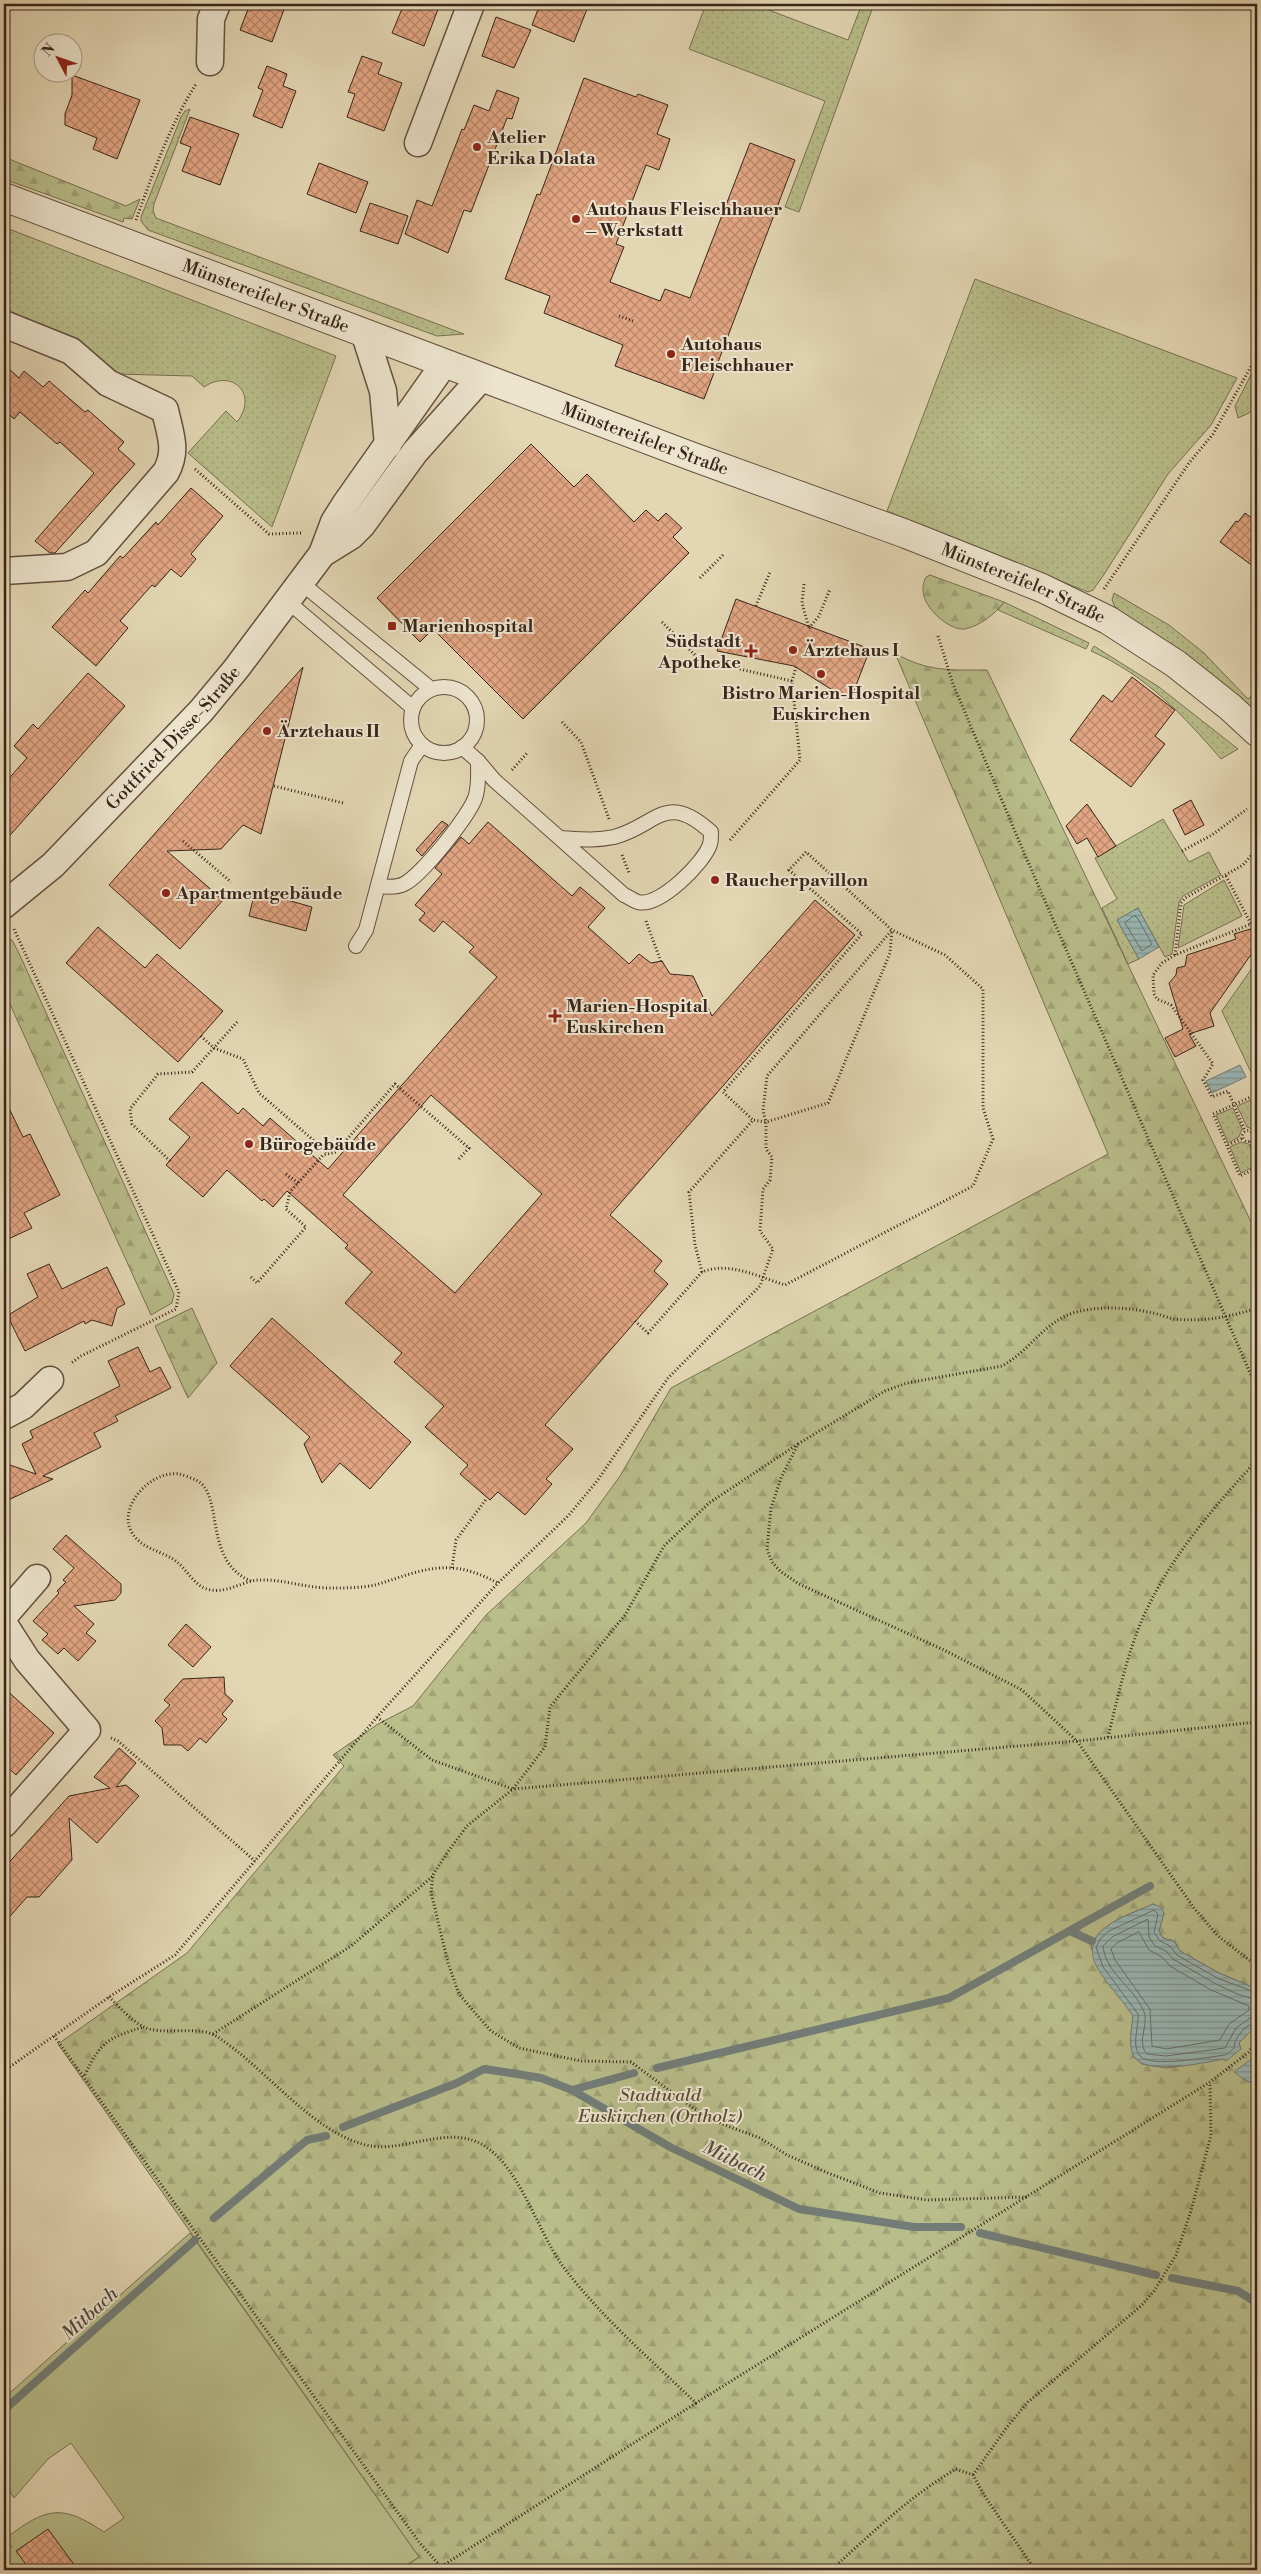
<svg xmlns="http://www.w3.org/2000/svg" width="1261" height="2574" font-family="'Libre Bodoni',serif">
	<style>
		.green { fill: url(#green-dots); stroke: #787152 }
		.forest { fill: url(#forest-firs); stroke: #787152 }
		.pitch { fill: #b8bd8a; stroke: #787152 }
		.water { fill: url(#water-rules); stroke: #727d78 }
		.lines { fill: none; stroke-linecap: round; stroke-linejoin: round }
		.shore { stroke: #686e68; stroke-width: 1 }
		.stream { stroke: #727d78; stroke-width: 8 }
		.building { fill: url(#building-cross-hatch); stroke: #38251a; fill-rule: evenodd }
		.service-casing { stroke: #635140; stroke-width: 16 }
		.minor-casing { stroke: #635140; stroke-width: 29 }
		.tertiary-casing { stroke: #635140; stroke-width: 30 }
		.path { stroke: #38251a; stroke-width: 3; stroke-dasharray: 1 2.5; stroke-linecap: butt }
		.service { stroke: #ede4ce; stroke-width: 14 }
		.minor { stroke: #ede4ce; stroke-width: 26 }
		.tertiary { stroke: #ede4ce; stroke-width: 28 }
		.poi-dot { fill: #8f2418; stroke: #ede4ce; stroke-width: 2 }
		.labels { text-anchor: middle; stroke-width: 4; stroke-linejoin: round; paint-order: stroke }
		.poi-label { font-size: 18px; font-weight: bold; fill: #38251a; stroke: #ede4ce; text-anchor: start }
		.street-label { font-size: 18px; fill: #38251a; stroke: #ede4ce }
		.park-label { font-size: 18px; font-style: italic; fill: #584b36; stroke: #ede4ce }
		.water-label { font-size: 19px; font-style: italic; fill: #504a41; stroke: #ede4ce }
	</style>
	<defs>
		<pattern id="green-dots" width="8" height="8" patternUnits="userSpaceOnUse" patternTransform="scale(1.25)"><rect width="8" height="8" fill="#b8bd8a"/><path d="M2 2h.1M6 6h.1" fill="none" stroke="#9fa276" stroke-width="1.8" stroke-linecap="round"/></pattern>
		<pattern id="forest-firs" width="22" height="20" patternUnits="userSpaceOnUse" patternTransform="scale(1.25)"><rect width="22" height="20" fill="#b8bd8a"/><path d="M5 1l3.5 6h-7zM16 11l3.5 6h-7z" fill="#9fa276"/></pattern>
		<pattern id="water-rules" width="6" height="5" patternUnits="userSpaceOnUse" patternTransform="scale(1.25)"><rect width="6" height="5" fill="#99b7b6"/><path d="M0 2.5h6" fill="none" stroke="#7e9593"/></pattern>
		<pattern id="building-cross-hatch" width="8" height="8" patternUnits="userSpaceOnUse" patternTransform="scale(1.25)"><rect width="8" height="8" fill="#e2a582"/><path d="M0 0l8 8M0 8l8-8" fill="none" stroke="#b8866a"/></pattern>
	</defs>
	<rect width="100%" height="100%" fill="#e3d6b3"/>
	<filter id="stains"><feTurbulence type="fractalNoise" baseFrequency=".004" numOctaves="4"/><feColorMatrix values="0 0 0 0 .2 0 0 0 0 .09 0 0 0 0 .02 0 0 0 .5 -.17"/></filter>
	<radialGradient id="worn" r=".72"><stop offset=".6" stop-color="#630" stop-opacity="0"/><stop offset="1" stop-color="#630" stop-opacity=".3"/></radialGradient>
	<g class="green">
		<polygon points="706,4 753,4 848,40 862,4 874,4 799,212 785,207 825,101 689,49"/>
		<polygon points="190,109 154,204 153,211 156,218 464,334 437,336 148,230 141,221 141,217 181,117 185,111"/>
		<path d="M4,227L336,356L272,527L188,453L226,411L237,422C259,394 232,368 204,387L192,376L116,374L4,312Z"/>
		<polygon points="975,279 1237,378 1211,425 1168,474 1103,576 1093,590 1088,592 887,511"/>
		<polygon points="1257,363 1257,403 1249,413 1238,418 1235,406"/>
		<polygon points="1114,593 1169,625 1204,653 1248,699 1257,691 1257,714 1178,649 1116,609 1112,600"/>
		<polygon points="1004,602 1089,643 1086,649 998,610"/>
		<path d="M1094,646L1159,687L1238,749L1221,759C1183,715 1146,675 1091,651Z"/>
		<polygon points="1163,819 1189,862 1209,852 1221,875 1183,896 1179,902 1172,954 1165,957 1138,908 1117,920 1139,959 1128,964 1102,908 1117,899 1095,858"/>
		<polygon points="1224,880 1242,916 1178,948 1184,905"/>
		<polygon points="1257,961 1257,1085 1222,1011"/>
		<polygon points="1253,1099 1257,1108 1257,1129 1255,1130 1247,1127 1237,1106"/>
		<polygon points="1233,1108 1242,1129 1239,1137 1228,1143 1216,1115"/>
		<polygon points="1241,1142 1249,1144 1257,1165 1241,1173 1230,1147"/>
	</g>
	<g class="forest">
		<polygon points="4,157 126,206 140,199 132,219 124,218 123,222 4,179"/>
		<path d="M930,575L1004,602C995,614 980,626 965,629C950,631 927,610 924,596C922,589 923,583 926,577Z"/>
		<path d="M895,653C927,672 951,670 987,670L1253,1226L1257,1227V1989L1219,1973L1180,1951L1174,1941L1163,1938L1159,1931L1164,1913L1153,1904C1133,1913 1096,1924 1091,1948L1133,2016L1131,2039L1134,2057L1142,2064L1167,2068L1217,2060L1241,2049L1239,2043L1257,2025V2062L1250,2060L1245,2080L1257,2085V2570H400L419,2557L58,2044L187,1953L344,1766L333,1755L378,1724L413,1706L486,1615L586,1523L620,1476L671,1388L1108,1154Z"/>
		<polygon points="4,939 12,940 18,951 174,1294 172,1303 151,1315 4,991"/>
		<polygon points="192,1308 217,1363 188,1398 155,1326"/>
	</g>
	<path class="pitch" d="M190,2233L419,2557L399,2570H4V2553L12,2547L6,2538C46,2508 61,2503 104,2532L124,2518L71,2443L48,2459L14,2498L9,2490L4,2493V2398Z"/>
	<g class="water">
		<polygon points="1138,908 1159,947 1139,959 1117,920"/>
		<polygon points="1240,1065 1246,1077 1212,1093 1206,1081"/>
		<path d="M1153,1904L1161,1907L1164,1913L1159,1931L1163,1938L1174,1941L1180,1951L1219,1973L1257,1989V2025L1239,2043L1241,2049L1226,2061L1223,2059C1204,2063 1148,2075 1135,2058C1127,2048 1132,2028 1133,2016C1123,2000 1108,1986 1098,1969C1076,1930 1124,1917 1153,1904Z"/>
		<polygon points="1250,2060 1257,2062 1257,2085 1245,2080 1234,2072"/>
	</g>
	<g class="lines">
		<g class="shore">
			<polygon points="1134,916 1137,917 1152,944 1142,951 1125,923"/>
			<polygon points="1139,1932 1149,1950 1162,1957 1170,1966 1211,1990 1249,2006 1249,2010 1229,2024 1220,2040 1166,2049 1152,2046 1150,2009 1115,1960 1111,1949 1117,1943"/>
			<path d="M1257,1993L1217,1978L1177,1955L1170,1946L1160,1941L1154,1932L1158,1914L1154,1910L1109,1931L1101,1938L1096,1947L1103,1967L1138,2014C1139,2027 1131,2045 1140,2056C1151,2068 1209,2057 1225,2055C1228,2054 1231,2051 1234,2048C1234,2037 1246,2024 1257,2022"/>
			<path d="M1257,2000L1237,1994L1214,1983L1173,1959L1166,1951L1155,1946L1149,1937L1148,1919L1112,1937L1103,1946C1106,1974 1135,1988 1144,2012C1149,2025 1136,2042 1147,2054L1166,2056L1225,2048L1236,2028L1250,2018L1257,2016"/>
		</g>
		<g class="stream">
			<polyline points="1070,1931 1092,1941"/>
			<polyline points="657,2068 949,1998 1150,1886"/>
			<polyline points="572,2090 634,2073"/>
			<polyline points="343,2127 457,2083 484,2069 511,2073 541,2078 572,2090 670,2147 799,2209 914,2227 961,2227"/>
			<polyline points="214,2218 307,2140 326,2136"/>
			<polyline points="980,2233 1156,2275"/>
			<polyline points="1172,2278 1238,2291 1257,2303"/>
			<polyline points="4,2410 195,2240"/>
		</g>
	</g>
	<g class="building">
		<polygon points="250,4 286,4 272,42 240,30"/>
		<polygon points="404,4 440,4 424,46 392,33"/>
		<polygon points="540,4 589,4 574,42 532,25"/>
		<polygon points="496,17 531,30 514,68 482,56"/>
		<polygon points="362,56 382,63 378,74 402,83 384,131 347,117 355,94 348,92"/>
		<polygon points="267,66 287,74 283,86 296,91 282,128 253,116 263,90 258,88"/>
		<polygon points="72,75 140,100 117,159 93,149 97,138 65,125 65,114 72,95"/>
		<polygon points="584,78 636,97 638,94 668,105 657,134 670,139 659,170 646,165 616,244 624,247 610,282 660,301 665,289 690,298 750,143 795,160 704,399 615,366 623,345 544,313 550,296 505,279 537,194 540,195"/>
		<polygon points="497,90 519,98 512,119 507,118 471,212 464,210 448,253 405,234 417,200 432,206 462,129 464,130 474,105 489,111"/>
		<polygon points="190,117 239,134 220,185 182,171 191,147 180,143"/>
		<polygon points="319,163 368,182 356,213 307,194"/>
		<polygon points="370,203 408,216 398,244 360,231"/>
		<polygon points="4,364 19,378 24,371 43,387 49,381 85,412 88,410 124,442 118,449 135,464 55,553 50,553 35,541 94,473 60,442 57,444 20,412 14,419 4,409"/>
		<polygon points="531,444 574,487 587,474 634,522 646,510 658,521 666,513 682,528 673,537 689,553 523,719 433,629 420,642 377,598"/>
		<polygon points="191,488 223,516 191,554 196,559 181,577 171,569 155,587 152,585 120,621 128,628 96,666 52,627 85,590 88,593 120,556 123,558 156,522 158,525"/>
		<polygon points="1245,513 1257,522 1257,569 1220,542 1236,521 1238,522"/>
		<polygon points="736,599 870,649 850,701 794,666 717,651"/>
		<polygon points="303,667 261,834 243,825 221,849 167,851 223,900 180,949 109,885"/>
		<polygon points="88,673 125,706 4,842 4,784 27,758 14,746 33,724 38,729"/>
		<polygon points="1132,677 1175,710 1155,736 1165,744 1131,787 1070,740 1103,695 1112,702"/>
		<polygon points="1191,800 1204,825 1185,835 1173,810"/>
		<polygon points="1087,804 1116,846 1098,857 1087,838 1077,844 1066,826"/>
		<polygon points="442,821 448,825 422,856 416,850"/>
		<path d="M488,822L572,896L580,887L605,908L588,927L629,964L639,954L651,963L662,961L670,974L693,976L712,1016L815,900L855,935L610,1215L662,1261L654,1271L668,1284L545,1425L573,1449L546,1479L552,1484L525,1515L498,1492L490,1500L460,1474L468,1465L425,1427L444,1406L394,1362L402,1353L345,1303L372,1272L345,1248L348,1245L287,1191L273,1207L264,1199L262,1201L227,1170L203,1197L166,1165L190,1137L169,1119L202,1082L238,1114L243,1108L263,1126L270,1118L328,1169L497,977L469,952L474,947L443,921L434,932L419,920L425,913L415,905L442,874L435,868L461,837L469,844ZM431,1095L542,1194L455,1293L343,1195Z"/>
		<polygon points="255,891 312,907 306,931 249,916"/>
		<polygon points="98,927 145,968 157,954 223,1011 178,1062 66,963"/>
		<polygon points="1257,927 1257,946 1210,1013 1214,1026 1189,1034 1196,1046 1175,1057 1165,1038 1183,1029 1169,983 1176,975 1177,968 1185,966 1187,955 1236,939 1234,934"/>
		<polygon points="4,1098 23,1137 30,1134 60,1195 24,1213 32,1228 4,1241"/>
		<polygon points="49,1264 62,1289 107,1267 125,1304 117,1308 112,1326 92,1320 85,1324 84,1321 25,1351 10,1321 10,1314 38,1297 27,1274"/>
		<polygon points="272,1318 411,1442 370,1489 340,1463 322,1483 304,1444 310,1437 230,1366"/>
		<polygon points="138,1347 150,1372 160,1367 171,1388 115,1416 118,1421 94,1433 101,1447 43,1476 53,1479 4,1502 4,1463 36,1474 22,1444 33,1438 30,1431 120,1386 108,1361"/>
		<polygon points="66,1535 121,1584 121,1593 115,1600 74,1606 94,1624 86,1633 96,1641 78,1661 64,1648 58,1654 42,1640 48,1634 33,1621 59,1593 57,1591 66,1582 63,1580 74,1568 53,1549"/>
		<polygon points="186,1624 211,1647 193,1667 168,1645"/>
		<polygon points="224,1677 225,1694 233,1701 222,1714 227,1719 206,1743 200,1738 188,1751 181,1745 164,1745 162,1728 155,1721 170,1705 164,1700 183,1679"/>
		<polygon points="4,1688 54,1733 16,1775 4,1764"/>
		<polygon points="119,1748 136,1763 116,1787 126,1785 139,1796 97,1843 69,1818 72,1860 39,1897 27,1897 4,1923 4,1868 69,1796 110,1788 94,1777"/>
		<polygon points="48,2529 78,2570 30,2570 16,2551"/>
	</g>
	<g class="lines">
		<g class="service-casing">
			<g id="service">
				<polyline points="300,582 431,689"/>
				<polyline points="286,600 413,708"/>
				<circle cx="444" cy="720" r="33"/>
				<path d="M462,747L478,761L494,780L624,895C629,897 634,901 638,902C659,908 705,862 710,844C711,841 711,836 711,832C665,790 657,826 614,837C596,841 578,839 560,838"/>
				<path d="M378,886C386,887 396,888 404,884C421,876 472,813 476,795C479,784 478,772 478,761"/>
				<polyline points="356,946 366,930 411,761 422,745"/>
			</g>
		</g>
		<g class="minor-casing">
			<g id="minor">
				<polyline points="210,62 211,19 217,4"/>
				<polyline points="418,143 471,4"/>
				<path d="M4,324L71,351L108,383L165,410C170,434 178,450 166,472L96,553L67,567L4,571"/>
				<polyline points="365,335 383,391 388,445"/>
				<polyline points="322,554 351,536 362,525 415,452 482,377"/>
				<path id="s1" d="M4,905L53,865L201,711L236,669L322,554L334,522L346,503L444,364"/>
				<polyline points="4,1416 23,1406 50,1380"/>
				<polyline points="4,1616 37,1578"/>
				<polyline points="4,1624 27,1660 87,1730 4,1824"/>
			</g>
		</g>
		<g class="tertiary-casing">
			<g id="tertiary">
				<path id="s2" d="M4,197L696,458L906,534L1042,588L1108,620L1176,664L1230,707L1257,732"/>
			</g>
		</g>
		<g class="path">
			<path d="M136,220C153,173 170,125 196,84"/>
			<polyline points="619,316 633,321"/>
			<polyline points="195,469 269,534 301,533"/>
			<polyline points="700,578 724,554"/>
			<polyline points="804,584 802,603 809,628"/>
			<polyline points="1104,589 1189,463 1213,434 1257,356"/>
			<polyline points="756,606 770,572"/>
			<polyline points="662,622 700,660 792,681"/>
			<polyline points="809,628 819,616 830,589"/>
			<polyline points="938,636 953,684 1022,848 1257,1389"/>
			<polyline points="562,722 581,742 609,819"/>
			<polyline points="512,770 528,752"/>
			<polyline points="274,786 343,803"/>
			<polyline points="730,840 800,760 792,681 796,667"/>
			<polyline points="183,841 231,882"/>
			<polyline points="1182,851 1212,835 1247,809"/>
			<polyline points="622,855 629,873"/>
			<polyline points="1226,876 1251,924 1175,955 1162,963 1153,975 1154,994 1157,999 1171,1005 1213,1064 1203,1080 1212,1097 1228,1091 1245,1131"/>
			<polyline points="646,921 661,962"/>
			<polyline points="14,929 179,1292 176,1309 81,1356 70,1364"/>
			<polyline points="1175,955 1181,903 1185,898 1243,865 1257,849"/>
			<polyline points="201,1036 214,1048 243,1059 259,1093 327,1152"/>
			<polyline points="1257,1105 1253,1096 1213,1114 1240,1176 1257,1168"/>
			<circle cx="1248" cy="1136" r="5.5"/>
			<polyline points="1250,1141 1257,1157"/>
			<polyline points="1228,1145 1243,1138"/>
			<polyline points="170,1161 132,1124 130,1109 158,1074 192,1072 238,1021"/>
			<polyline points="286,1174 298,1183"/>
			<polyline points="702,1272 695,1245 689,1192 753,1120 766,1122 828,1103 890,953 892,930"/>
			<polyline points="251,1277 257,1283 306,1227 286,1209 290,1192 323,1155 336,1152 395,1084 469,1148 458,1160"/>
			<path d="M1257,1308C1230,1317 1204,1322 1174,1319C1167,1318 1160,1314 1152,1313C1128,1307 1100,1306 1076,1312C1044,1321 1030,1351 1002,1366L907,1383L885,1391L798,1444L781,1478L771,1508L767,1549L772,1562L780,1571L799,1584L944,1650L1022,1690L1077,1741L1194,1908L1218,1936L1257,1966"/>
			<path d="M635,1321L648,1333L702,1272C729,1261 759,1277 785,1285L973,1186L993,1139L983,1108V989L945,955L892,930L806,852L789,870L862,934L723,1092L753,1120"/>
			<polyline points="798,1444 709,1503 664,1546 625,1615 550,1707 545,1747 513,1789 467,1826 447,1853 433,1875 431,1892 448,1963 459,1994 475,2013 491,2031 519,2048 581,2061 631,2062 693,2108 722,2124 760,2138 787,2155 828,2173 880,2193 927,2200 1027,2197"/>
			<polyline points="452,1568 456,1540 487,1498"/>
			<path d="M251,1581C202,1561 225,1494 196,1480C191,1478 184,1475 179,1474C152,1470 118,1505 131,1531C141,1550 162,1550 177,1562C187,1570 195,1586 207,1589C225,1595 242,1581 259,1580C283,1579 305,1588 330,1588C344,1588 361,1588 375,1585C400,1578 425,1566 452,1568C469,1569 484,1576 498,1583"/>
			<polyline points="377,1717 432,1760 513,1789 1077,1741 1257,1722"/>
			<path d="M1108,1737C1117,1700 1125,1663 1139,1627C1165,1563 1211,1510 1257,1460"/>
			<polyline points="111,1738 118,1741 255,1861"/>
			<path d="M109,1997C119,2006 131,2021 144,2027C162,2036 199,2025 216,2036C265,2067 308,2128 362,2144C401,2156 446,2123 483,2145C520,2167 537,2230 562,2265C599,2315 651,2360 696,2403L1210,2082L1249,2052L1257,2040"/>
			<polyline points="213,2034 351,1946 433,1876"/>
			<polyline points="54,2036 419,2542 441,2567 457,2570"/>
			<polyline points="4,2071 109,1997 175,1955 377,1717 498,1583 569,1515 597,1481 668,1378 760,1286 773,1249 760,1231 763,1189 770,1180 772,1157 766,1149 766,1122 763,1111 767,1076 892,930"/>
			<path d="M85,2075C100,2042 109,2037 144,2027"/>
			<polyline points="973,2475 1007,2427 1028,2402 1142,2305 1154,2291 1176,2255 1191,2211 1211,2135 1210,2083"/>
			<polyline points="436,2570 696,2403"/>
			<polyline points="794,2570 811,2568 825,2570"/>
			<path d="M831,2570C870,2535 910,2496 956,2469L973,2475L984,2495L1035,2570"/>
		</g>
		<use href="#service" class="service"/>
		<use href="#minor" class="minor"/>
		<use href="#tertiary" class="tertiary"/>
	</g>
	<g class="poi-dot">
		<circle cx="477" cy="147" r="5"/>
		<circle cx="576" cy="219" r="5"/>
		<circle cx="671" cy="354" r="5"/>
		<rect x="387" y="621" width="10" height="10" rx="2.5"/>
		<circle cx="793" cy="650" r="5"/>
		<path d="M748.5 643.5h5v5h5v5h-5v5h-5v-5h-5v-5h5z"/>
		<circle cx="821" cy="674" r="5"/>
		<circle cx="267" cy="731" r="5"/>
		<circle cx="715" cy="880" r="5"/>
		<circle cx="166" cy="893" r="5"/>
		<path d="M552.5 1008.5h5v5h5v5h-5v5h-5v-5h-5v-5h5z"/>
		<circle cx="249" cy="1144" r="5"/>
	</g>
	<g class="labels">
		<g class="poi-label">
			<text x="487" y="143">Atelier<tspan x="487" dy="21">Erika Dolata</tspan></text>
			<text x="586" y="215">Autohaus Fleischhauer<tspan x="586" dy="21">– Werkstatt</tspan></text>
			<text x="681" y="350">Autohaus<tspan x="681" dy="21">Fleischhauer</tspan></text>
			<text x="402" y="632">Marienhospital</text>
			<text x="741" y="647" text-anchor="end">Südstadt<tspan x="741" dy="21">Apotheke</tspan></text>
			<text x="803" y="656">Ärztehaus I</text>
			<text x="821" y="699" text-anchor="middle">Bistro Marien-Hospital<tspan x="821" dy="21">Euskirchen</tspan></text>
			<text x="277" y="737">Ärztehaus II</text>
			<text x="725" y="886">Raucherpavillon</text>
			<text x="176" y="899">Apartmentgebäude</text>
			<text x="566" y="1012">Marien-Hospital<tspan x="566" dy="21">Euskirchen</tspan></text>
			<text x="259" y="1150">Bürogebäude</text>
		</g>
		<g class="street-label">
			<text dy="6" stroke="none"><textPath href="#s2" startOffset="280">Münstereifeler Straße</textPath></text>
			<text dy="6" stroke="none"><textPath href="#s2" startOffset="685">Münstereifeler Straße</textPath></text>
			<text dy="6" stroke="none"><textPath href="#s2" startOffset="1090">Münstereifeler Straße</textPath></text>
			<text dy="6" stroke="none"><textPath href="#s1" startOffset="238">Gottfried-Disse-Straße</textPath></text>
		</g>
		<g class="park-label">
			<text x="660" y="2101">Stadtwald<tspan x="660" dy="21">Euskirchen (Ortholz)</tspan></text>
		</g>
		<g class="water-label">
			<text transform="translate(735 2160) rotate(26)" y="7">Mitbach</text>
			<text transform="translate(89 2313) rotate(-42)" y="7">Mitbach</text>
		</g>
	</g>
	<rect width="1261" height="2574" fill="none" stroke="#e3d6b3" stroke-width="20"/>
	<rect x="5" y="5" width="1251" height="2564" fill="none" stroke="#38251a" stroke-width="2.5"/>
	<rect x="10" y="10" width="1241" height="2554" fill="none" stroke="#38251a"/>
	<g transform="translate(58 58) rotate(311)"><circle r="24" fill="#ede4ce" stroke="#a59886"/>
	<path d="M0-4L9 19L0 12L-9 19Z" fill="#8f2418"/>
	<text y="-8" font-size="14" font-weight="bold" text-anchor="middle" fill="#38251a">N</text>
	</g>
	<rect width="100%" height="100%" filter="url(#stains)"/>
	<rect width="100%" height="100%" fill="url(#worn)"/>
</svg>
